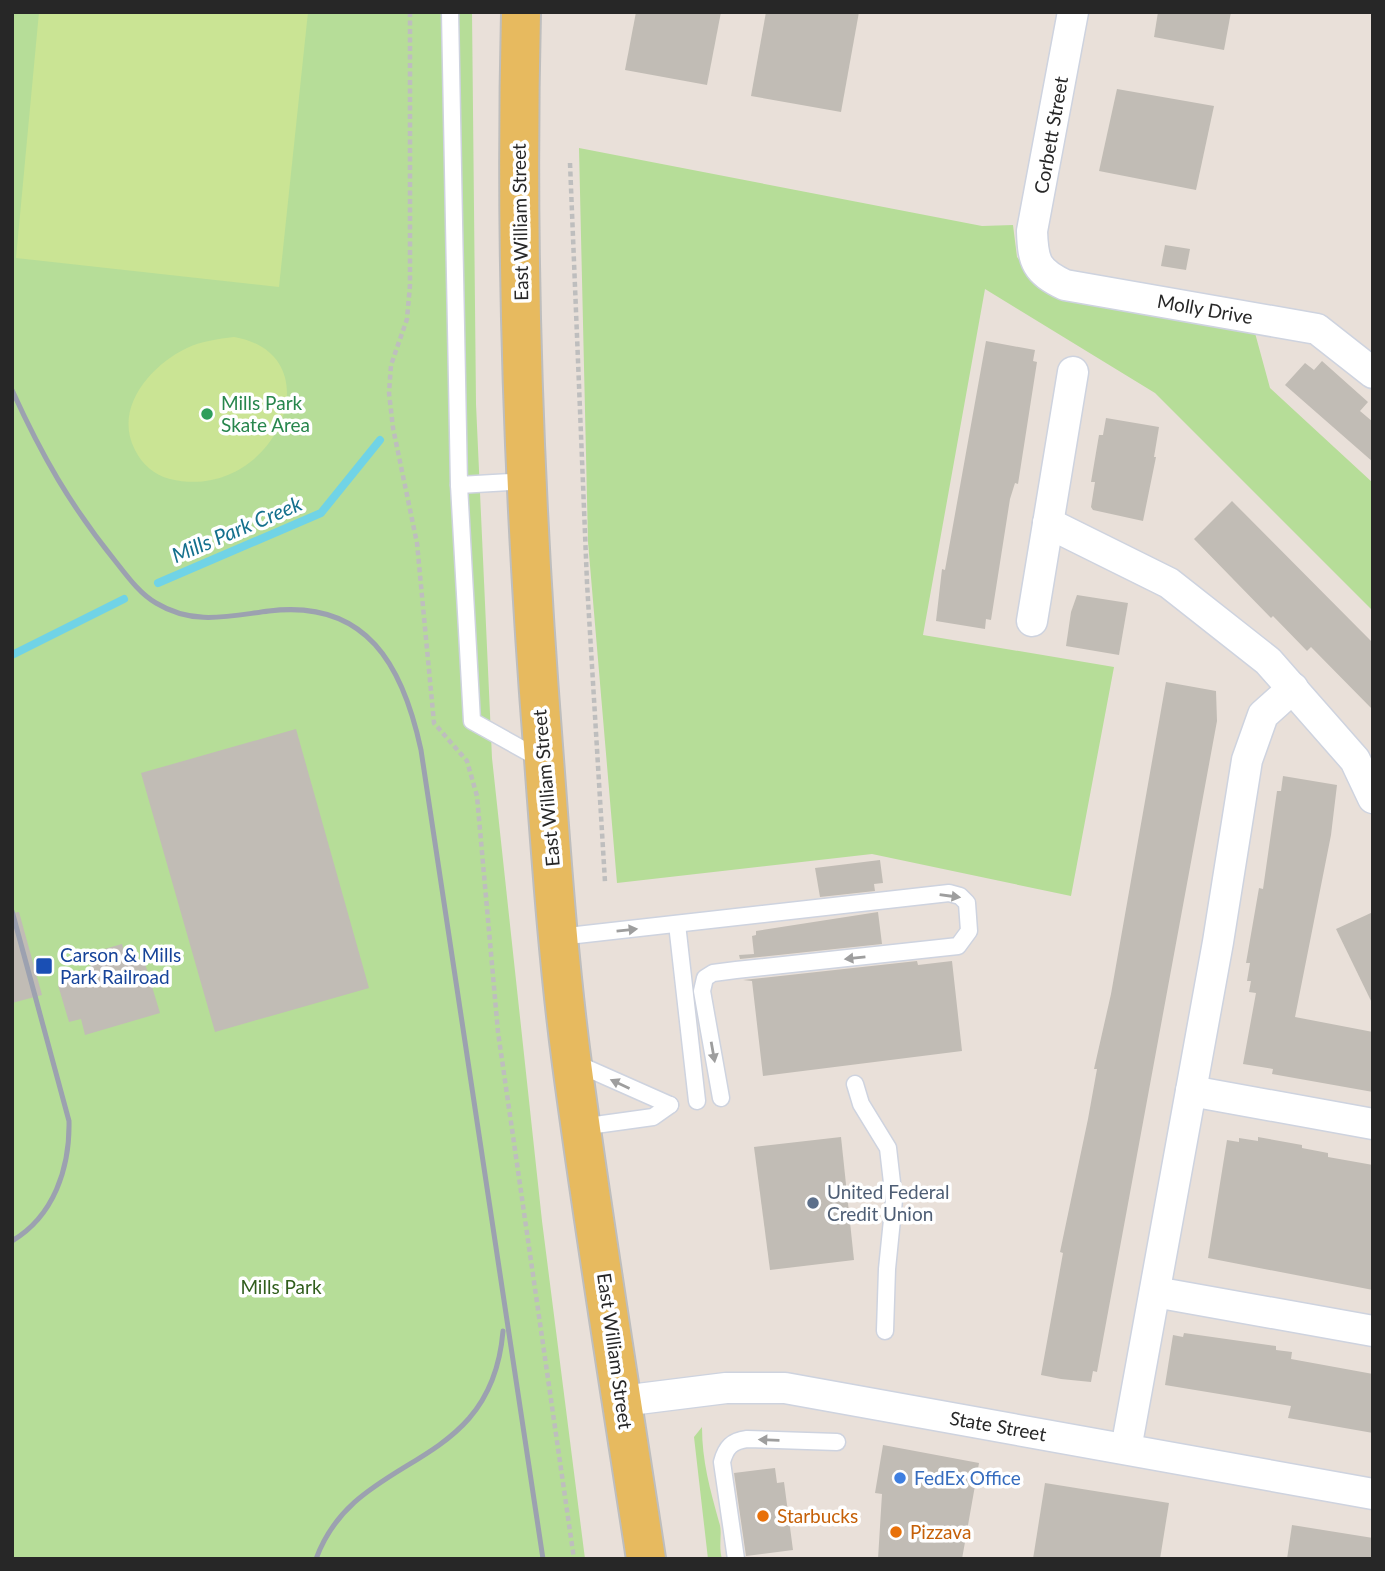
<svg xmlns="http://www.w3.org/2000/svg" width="1385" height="1571" font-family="Lato,sans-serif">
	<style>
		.green { fill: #b6dd98 }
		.pitch { fill: #cae494 }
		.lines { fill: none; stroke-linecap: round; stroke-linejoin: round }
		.stream { stroke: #70d3e6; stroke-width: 8 }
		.building { fill: #c1bcb5 }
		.lane-casing { stroke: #ced3df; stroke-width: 19 }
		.street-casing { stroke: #ced3df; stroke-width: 33 }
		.primary-casing { stroke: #bebebe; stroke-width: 42 }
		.path { stroke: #bebebe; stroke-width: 4.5; stroke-dasharray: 5 3.5; stroke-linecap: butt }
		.lane { stroke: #fff; stroke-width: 16 }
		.street { stroke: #fff; stroke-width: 30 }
		.primary { stroke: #e7ba5f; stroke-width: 38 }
		.rail { stroke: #9ca1b0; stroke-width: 5 }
		.oneway { fill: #9e9e9e }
		.leisure-dot { fill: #2e9e5b; stroke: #fff; stroke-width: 2.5 }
		.transit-dot { fill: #1a4fb4; stroke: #fff; stroke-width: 2.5 }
		.service-dot { fill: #5c6f8a; stroke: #fff; stroke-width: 2.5 }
		.shop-dot { fill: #3f7fe0; stroke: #fff; stroke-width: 2.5 }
		.food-dot { fill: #e8710a; stroke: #fff; stroke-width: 2.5 }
		.labels { text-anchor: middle; stroke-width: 7; stroke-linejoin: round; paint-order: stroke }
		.street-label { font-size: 19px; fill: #272727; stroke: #fff }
		.leisure-label { font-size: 19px; fill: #27864d; stroke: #fff; text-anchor: start }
		.transit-label { font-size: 19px; fill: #164399; stroke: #fff; text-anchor: start }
		.service-label { font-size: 19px; fill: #4e5e75; stroke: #fff; text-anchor: start }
		.park-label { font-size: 19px; fill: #315e1d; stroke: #fff }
		.shop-label { font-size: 19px; fill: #366cbe; stroke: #fff; text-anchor: start }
		.food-label { font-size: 19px; fill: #c56008; stroke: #fff; text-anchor: start }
		.water-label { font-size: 21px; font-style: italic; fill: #14708d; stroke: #fff }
	</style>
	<rect width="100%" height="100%" fill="#e9e0d9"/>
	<g class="green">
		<polygon points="12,12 472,12 476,404 492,758 542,1221 585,1559 12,1559"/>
		<polygon points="579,148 982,226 1013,225 1017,257 1034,279 1255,333 1270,388 1373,483 1373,611 1155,393 985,289 923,635 1114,667 1071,896 872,854 617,883 588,542"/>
		<path d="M702,1427C702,1461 710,1489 719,1522C723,1533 718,1544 722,1559H708L694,1437Z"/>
	</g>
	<g class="pitch">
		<polygon points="39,12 308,12 279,287 16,258"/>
		<path d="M234,337C338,355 274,504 170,479C154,475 142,464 135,450C113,408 151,365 187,348C202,341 218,339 234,337Z"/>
	</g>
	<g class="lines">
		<g class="stream">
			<polyline points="158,583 321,513 380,440"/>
			<polyline points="12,655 124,599"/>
		</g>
	</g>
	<g class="building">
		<polygon points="636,12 721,12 707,85 625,70"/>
		<polygon points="766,12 859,12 841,112 751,96"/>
		<polygon points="1158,12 1231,12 1224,50 1154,37"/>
		<polygon points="1117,89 1214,106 1196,190 1099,171"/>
		<polygon points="1165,245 1190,249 1186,270 1161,266"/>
		<polygon points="986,341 1035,350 1033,361 1037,362 1018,484 1015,483 1010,499 991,620 986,619 985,629 936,621 942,569 945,570"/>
		<polygon points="1322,361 1368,402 1360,411 1373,422 1373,462 1285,385 1305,363 1314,370"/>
		<polygon points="1106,418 1159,427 1154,457 1156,457 1143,521 1093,510 1091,507 1095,482 1091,482 1099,435 1103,435"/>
		<polygon points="1232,501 1373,643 1373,710 1311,647 1307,651 1273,616 1271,618 1194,539"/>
		<polygon points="1077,595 1128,603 1119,655 1066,646 1071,612"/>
		<polygon points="1166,682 1216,691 1217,721 1097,1372 1093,1371 1091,1382 1061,1379 1041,1375 1063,1253 1060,1252 1088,1119 1097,1069 1094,1069 1111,994"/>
		<polygon points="296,729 369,988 215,1032 141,773"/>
		<polygon points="1283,776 1337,785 1331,835 1295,1017 1373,1032 1373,1092 1272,1074 1273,1069 1243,1064 1256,993 1249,992 1251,981 1247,981 1250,963 1246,963 1259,888 1263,889 1277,791 1281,791"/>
		<polygon points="880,860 883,883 874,884 875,891 820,897 815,868"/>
		<polygon points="19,912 42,995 12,1003 12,913"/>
		<polygon points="878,912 882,944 740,959 739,955 754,954 752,936 756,935 756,931"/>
		<polygon points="1373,912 1373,1005 1336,929"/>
		<polygon points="122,944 128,965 144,960 160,1013 85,1035 81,1019 69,1022 58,985 93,974 87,954"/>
		<polygon points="917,961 918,965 952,961 962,1051 763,1076 752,981 743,980"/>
		<polygon points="841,1137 854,1260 770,1270 754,1147"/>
		<polygon points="1258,1137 1302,1145 1302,1148 1328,1153 1328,1157 1373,1165 1373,1290 1208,1258 1227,1140 1239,1142 1239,1138 1258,1141"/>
		<polygon points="1184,1333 1276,1346 1276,1350 1292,1352 1291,1359 1373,1374 1373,1433 1288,1418 1291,1406 1165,1385 1173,1335 1183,1337"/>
		<polygon points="883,1445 979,1463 962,1559 878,1559 882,1494 875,1493"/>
		<polygon points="775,1468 777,1483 784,1482 793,1550 746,1556 734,1473"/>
		<polygon points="1045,1483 1169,1503 1160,1559 1033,1559"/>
		<polygon points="1292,1525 1373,1538 1373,1559 1287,1559"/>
	</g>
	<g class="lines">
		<g class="lane-casing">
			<g id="lane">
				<polyline points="450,12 459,485 526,481"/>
				<polyline points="459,485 472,721 542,760"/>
				<polyline points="677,924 697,1101"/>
				<polyline points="559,937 949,893 960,896 967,903 969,931 958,946 736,970 713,973 705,978 702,991 721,1098"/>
				<polyline points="573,1062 670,1105"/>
				<polyline points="855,1084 861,1104 888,1148 894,1200 887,1269 885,1331"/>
				<polyline points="581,1127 653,1117 670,1105"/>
				<path d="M736,1559L722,1462C726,1447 732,1441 747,1439L837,1442"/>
			</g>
		</g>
		<g class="street-casing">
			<g id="street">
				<path d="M1073,12L1032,231C1033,262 1036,271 1065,285L1317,329L1373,373"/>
				<polyline points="1048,523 1169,583 1268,661 1355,760 1373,798"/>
				<polyline points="1032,621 1073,372"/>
				<polyline points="1191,1091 1373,1124"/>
				<polyline points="1155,1292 1373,1331"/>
				<polyline points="622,1401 726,1388 785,1388 1373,1494"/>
				<polyline points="1126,1449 1218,942 1247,760 1263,715 1293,688"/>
			</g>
		</g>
		<g class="primary-casing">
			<path id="primary" d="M521,12C515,257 524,502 543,746C551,852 558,959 572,1064C594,1230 621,1394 646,1559"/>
		</g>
		<g class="path">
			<polyline points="410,12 410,285 407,319 391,365 389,393 393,428 417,543 434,723 467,761 477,796 498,1032 574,1559"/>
			<polyline points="570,163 587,583 605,882"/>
		</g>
		<use href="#lane" class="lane"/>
		<use href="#street" class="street"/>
		<use href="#primary" class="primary"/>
		<g class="rail">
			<path d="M12,390C42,456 70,505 116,562C127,576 140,594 156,603C194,626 229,616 269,611C367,599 403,666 421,750L543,1559"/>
			<path d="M12,911L69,1121C70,1168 54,1216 12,1241"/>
			<path d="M316,1559C356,1449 491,1475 503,1331"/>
		</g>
	</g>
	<defs><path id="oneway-solid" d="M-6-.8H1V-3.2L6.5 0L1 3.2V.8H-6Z" transform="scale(1.75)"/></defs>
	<g class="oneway">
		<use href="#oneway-solid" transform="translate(950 896) rotate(8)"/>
		<use href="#oneway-solid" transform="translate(627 930) rotate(-6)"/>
		<use href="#oneway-solid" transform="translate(855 958) rotate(174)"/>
		<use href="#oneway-solid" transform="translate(713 1052) rotate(80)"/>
		<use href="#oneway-solid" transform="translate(620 1084) rotate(-155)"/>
		<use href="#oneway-solid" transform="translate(769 1440) rotate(-178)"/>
	</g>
	<circle class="leisure-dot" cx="207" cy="414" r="7"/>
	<rect class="transit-dot" x="35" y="957" width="18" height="18" rx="3.5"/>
	<circle class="service-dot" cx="813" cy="1203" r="7"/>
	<circle class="shop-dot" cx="900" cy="1478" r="7"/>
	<g class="food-dot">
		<circle cx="763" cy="1516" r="7"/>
		<circle cx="896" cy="1532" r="7"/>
	</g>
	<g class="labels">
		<g class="street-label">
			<text transform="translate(1051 135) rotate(-80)" y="7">Corbett Street</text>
			<text transform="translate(520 222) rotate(-91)" y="7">East William Street</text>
			<text transform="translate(1205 309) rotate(10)" y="7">Molly Drive</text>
			<text transform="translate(546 788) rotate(-95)" y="7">East William Street</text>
			<text transform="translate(615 1351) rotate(82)" y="7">East William Street</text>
			<text transform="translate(998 1426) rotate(10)" y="7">State Street</text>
		</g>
		<g class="leisure-label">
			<text x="221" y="410">Mills Park<tspan x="221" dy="22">Skate Area</tspan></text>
		</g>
		<g class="transit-label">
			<text x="60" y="962">Carson &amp; Mills<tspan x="60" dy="22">Park Railroad</tspan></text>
		</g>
		<g class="service-label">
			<text x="827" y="1199">United Federal<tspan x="827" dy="22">Credit Union</tspan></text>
		</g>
		<g class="park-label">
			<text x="281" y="1294">Mills Park</text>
		</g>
		<g class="shop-label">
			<text x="914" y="1485">FedEx Office</text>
		</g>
		<g class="food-label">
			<text x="777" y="1523">Starbucks</text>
			<text x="910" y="1539">Pizzava</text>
		</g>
		<g class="water-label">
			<text transform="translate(237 530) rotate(-23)" y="7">Mills Park Creek</text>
		</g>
	</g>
	<rect width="1385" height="1571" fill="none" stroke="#272727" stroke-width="28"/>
</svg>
